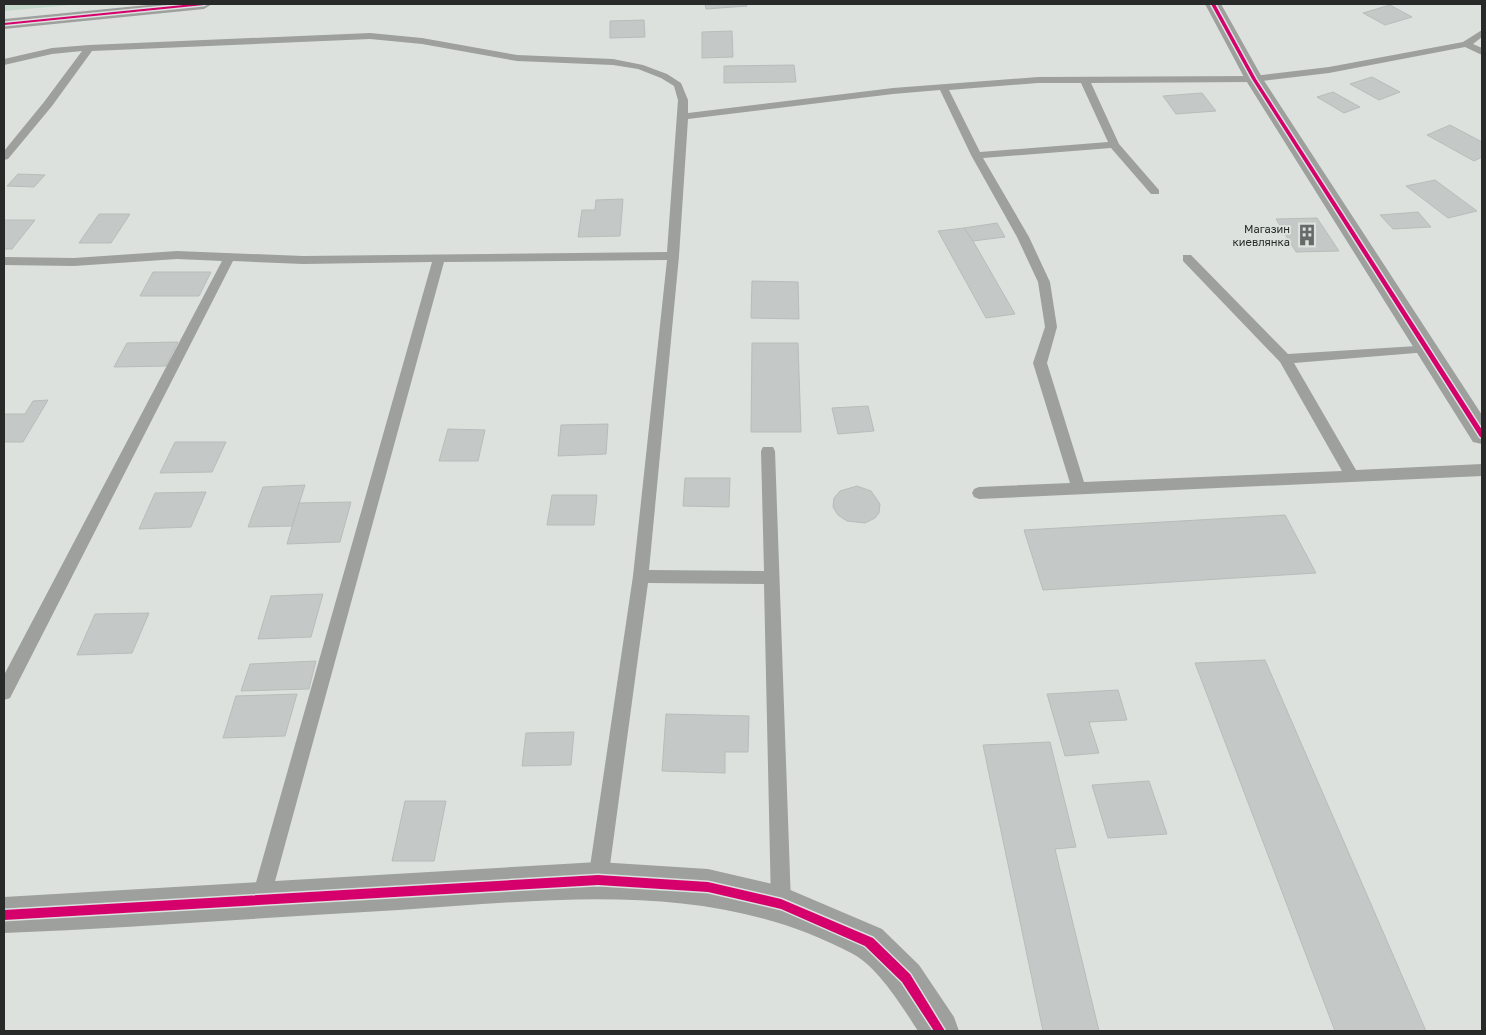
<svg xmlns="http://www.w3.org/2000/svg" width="1486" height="1035" font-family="'Golos Text',sans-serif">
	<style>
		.green { fill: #c3d9cb }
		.building { fill: #c4c8c6; stroke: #b8bcba }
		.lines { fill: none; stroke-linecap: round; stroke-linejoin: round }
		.lane { fill: #9da09d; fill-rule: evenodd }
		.street { fill: #9da09d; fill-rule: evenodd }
		.cycleway-casing { stroke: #dbe2de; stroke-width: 3 }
		.cycleway { fill: #d6006c; fill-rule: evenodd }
		.labels { text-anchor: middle; stroke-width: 4; stroke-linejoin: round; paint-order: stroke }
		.far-poi-label { font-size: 11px; fill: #272a28; stroke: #dbe2de; text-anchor: end }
	</style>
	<rect width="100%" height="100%" fill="#dce1de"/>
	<polygon class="green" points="4,4 82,4 4,11"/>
	<g class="building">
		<polygon points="705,4 746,4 747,6 706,9"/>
		<polygon points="1390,5 1412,17 1385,25 1363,13"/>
		<polygon points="644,20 645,37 610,38 610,21"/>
		<polygon points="732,31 733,57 702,58 702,32"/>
		<polygon points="794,65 796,82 724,83 724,66"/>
		<polygon points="1372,77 1400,92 1379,100 1350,84"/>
		<polygon points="1333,92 1360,107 1344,113 1317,97"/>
		<polygon points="1202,93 1216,111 1176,114 1163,96"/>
		<polygon points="1450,125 1482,142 1482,157 1474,161 1427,135"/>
		<polygon points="18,174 45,175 34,187 7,186"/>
		<polygon points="1435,180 1477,211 1448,218 1406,186"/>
		<polygon points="623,199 620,236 578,237 582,210 595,210 596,200"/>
		<polygon points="1418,212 1431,227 1393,229 1380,215"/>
		<polygon points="99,214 130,214 111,243 79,243"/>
		<polygon points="1317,218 1339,251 1296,252 1276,219"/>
		<polygon points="4,220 35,220 12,249 4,249"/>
		<polygon points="997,223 1005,237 973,241 964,228"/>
		<polygon points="964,228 973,241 1015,314 986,318 938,231"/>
		<polygon points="153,272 211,272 199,296 140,296"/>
		<polygon points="752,281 798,282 799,319 751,318"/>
		<polygon points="178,342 166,366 114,367 127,343"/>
		<polygon points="752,343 798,343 801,432 751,432"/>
		<polygon points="48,400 23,442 4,442 4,414 25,414 33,401"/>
		<polygon points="868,406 874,431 838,434 832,408"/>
		<polygon points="608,424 606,454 558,456 561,425"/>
		<polygon points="448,429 485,430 478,461 439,461"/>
		<polygon points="175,442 226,442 212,472 160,473"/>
		<polygon points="685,478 730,478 729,507 683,506"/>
		<polygon points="305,485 292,526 248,527 263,487"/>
		<polygon points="857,486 871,491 880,504 879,513 875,518 865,523 847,521 838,515 833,507 834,498 840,491"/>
		<polygon points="206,492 191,527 139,529 155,493"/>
		<polygon points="552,495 597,495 594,525 547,525"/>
		<polygon points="351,502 340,542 287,544 299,503"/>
		<polygon points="1285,515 1316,573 1043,590 1024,530"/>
		<polygon points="323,594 311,637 258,639 271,596"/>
		<polygon points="149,613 132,653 77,655 95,614"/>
		<polygon points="1265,660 1426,1031 1335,1031 1195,663"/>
		<polygon points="316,661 309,689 241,691 250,664"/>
		<polygon points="1118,690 1127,720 1089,722 1099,753 1065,756 1047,694"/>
		<polygon points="297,694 285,736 223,738 236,696"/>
		<polygon points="666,714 749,716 748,752 725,752 725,773 662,771"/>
		<polygon points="574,732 571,765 522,766 526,733"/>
		<polygon points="1050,742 1076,847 1055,849 1099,1031 1043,1031 983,745"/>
		<polygon points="1149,781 1167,834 1108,838 1092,785"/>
		<polygon points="405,801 446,801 434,861 392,861"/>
	</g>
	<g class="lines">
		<path class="lane" d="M1482,30V37L1473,44L1482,48V55L1465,47L1329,73L1254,82L1091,83L1119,144L1159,190V194H1151L1111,148L983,158L1029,237L1050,282L1057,327L1047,363L1084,482L1342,471L1280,362L1183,261V255H1191L1288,354L1433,345L1434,348L1433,351L1428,352L1294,363L1356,470L1482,464V476L979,499L974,497L972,493L974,489L979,487L1070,483L1033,363L1045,327L1038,282L1017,237L971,155L940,90L893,94L688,119L679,256L649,570L764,571L761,451L763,447H773L775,451L791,904L788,911L781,914L774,911L771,904L764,584L648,583L608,880L605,887L598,890L591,887L588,880L633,576L667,260L444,262L268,907L261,910L254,907L251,900L432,262L303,264L233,261L10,698L4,700V675L222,261L177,259L74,266L4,265V257L74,258L177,251L303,256L667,252L678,100L674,86L661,78L638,69L613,65L517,61L422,44L370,39L92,51L52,106L8,159L4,160V151L44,102L82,51L52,54L4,65V59L52,48L89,45L370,33L422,38L517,55L613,59L643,65L667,74L681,83L688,100V113L893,88L1038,77L1254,76L1329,67L1463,42ZM1038,83H1081L1108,142L980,152L949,90Z"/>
		<g class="street">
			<polygon points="158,4 212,4 204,9 4,29 4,19"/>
			<polygon points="1205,4 1221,4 1263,79 1482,415 1482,444 1473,442 1245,79"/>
			<path d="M598,862L708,869L781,886L882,929L919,965L954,1017L959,1031H918C903,1008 878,967 853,954C711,878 553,900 399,910C267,917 135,928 4,933V897Z"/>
		</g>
		<g class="cycleway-casing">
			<g id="cycleway">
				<polygon points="193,4 206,4 204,5 4,25 4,23"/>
				<polygon points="1211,4 1215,4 1256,79 1482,430 1482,438 1480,437 1252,79"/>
				<polygon points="598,875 708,882 781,899 873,938 910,974 945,1031 934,1031 902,982 865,946 781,909 708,892 598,885 4,920 4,910"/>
			</g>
		</g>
		<use href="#cycleway" class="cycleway"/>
	</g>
	<defs>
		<g id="building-bare" transform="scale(1.725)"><path d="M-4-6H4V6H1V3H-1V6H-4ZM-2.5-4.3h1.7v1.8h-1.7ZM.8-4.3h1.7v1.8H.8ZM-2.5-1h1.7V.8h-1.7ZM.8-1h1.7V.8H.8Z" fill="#666a68" stroke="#dbe2de" stroke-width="2.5" paint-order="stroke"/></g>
	</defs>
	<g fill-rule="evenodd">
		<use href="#building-bare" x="1307" y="235"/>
	</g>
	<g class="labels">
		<g class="far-poi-label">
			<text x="1290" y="233">Магазин<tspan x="1290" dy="13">киевлянка</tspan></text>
		</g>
	</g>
	<rect width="1486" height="1035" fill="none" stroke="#272a28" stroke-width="10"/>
</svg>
